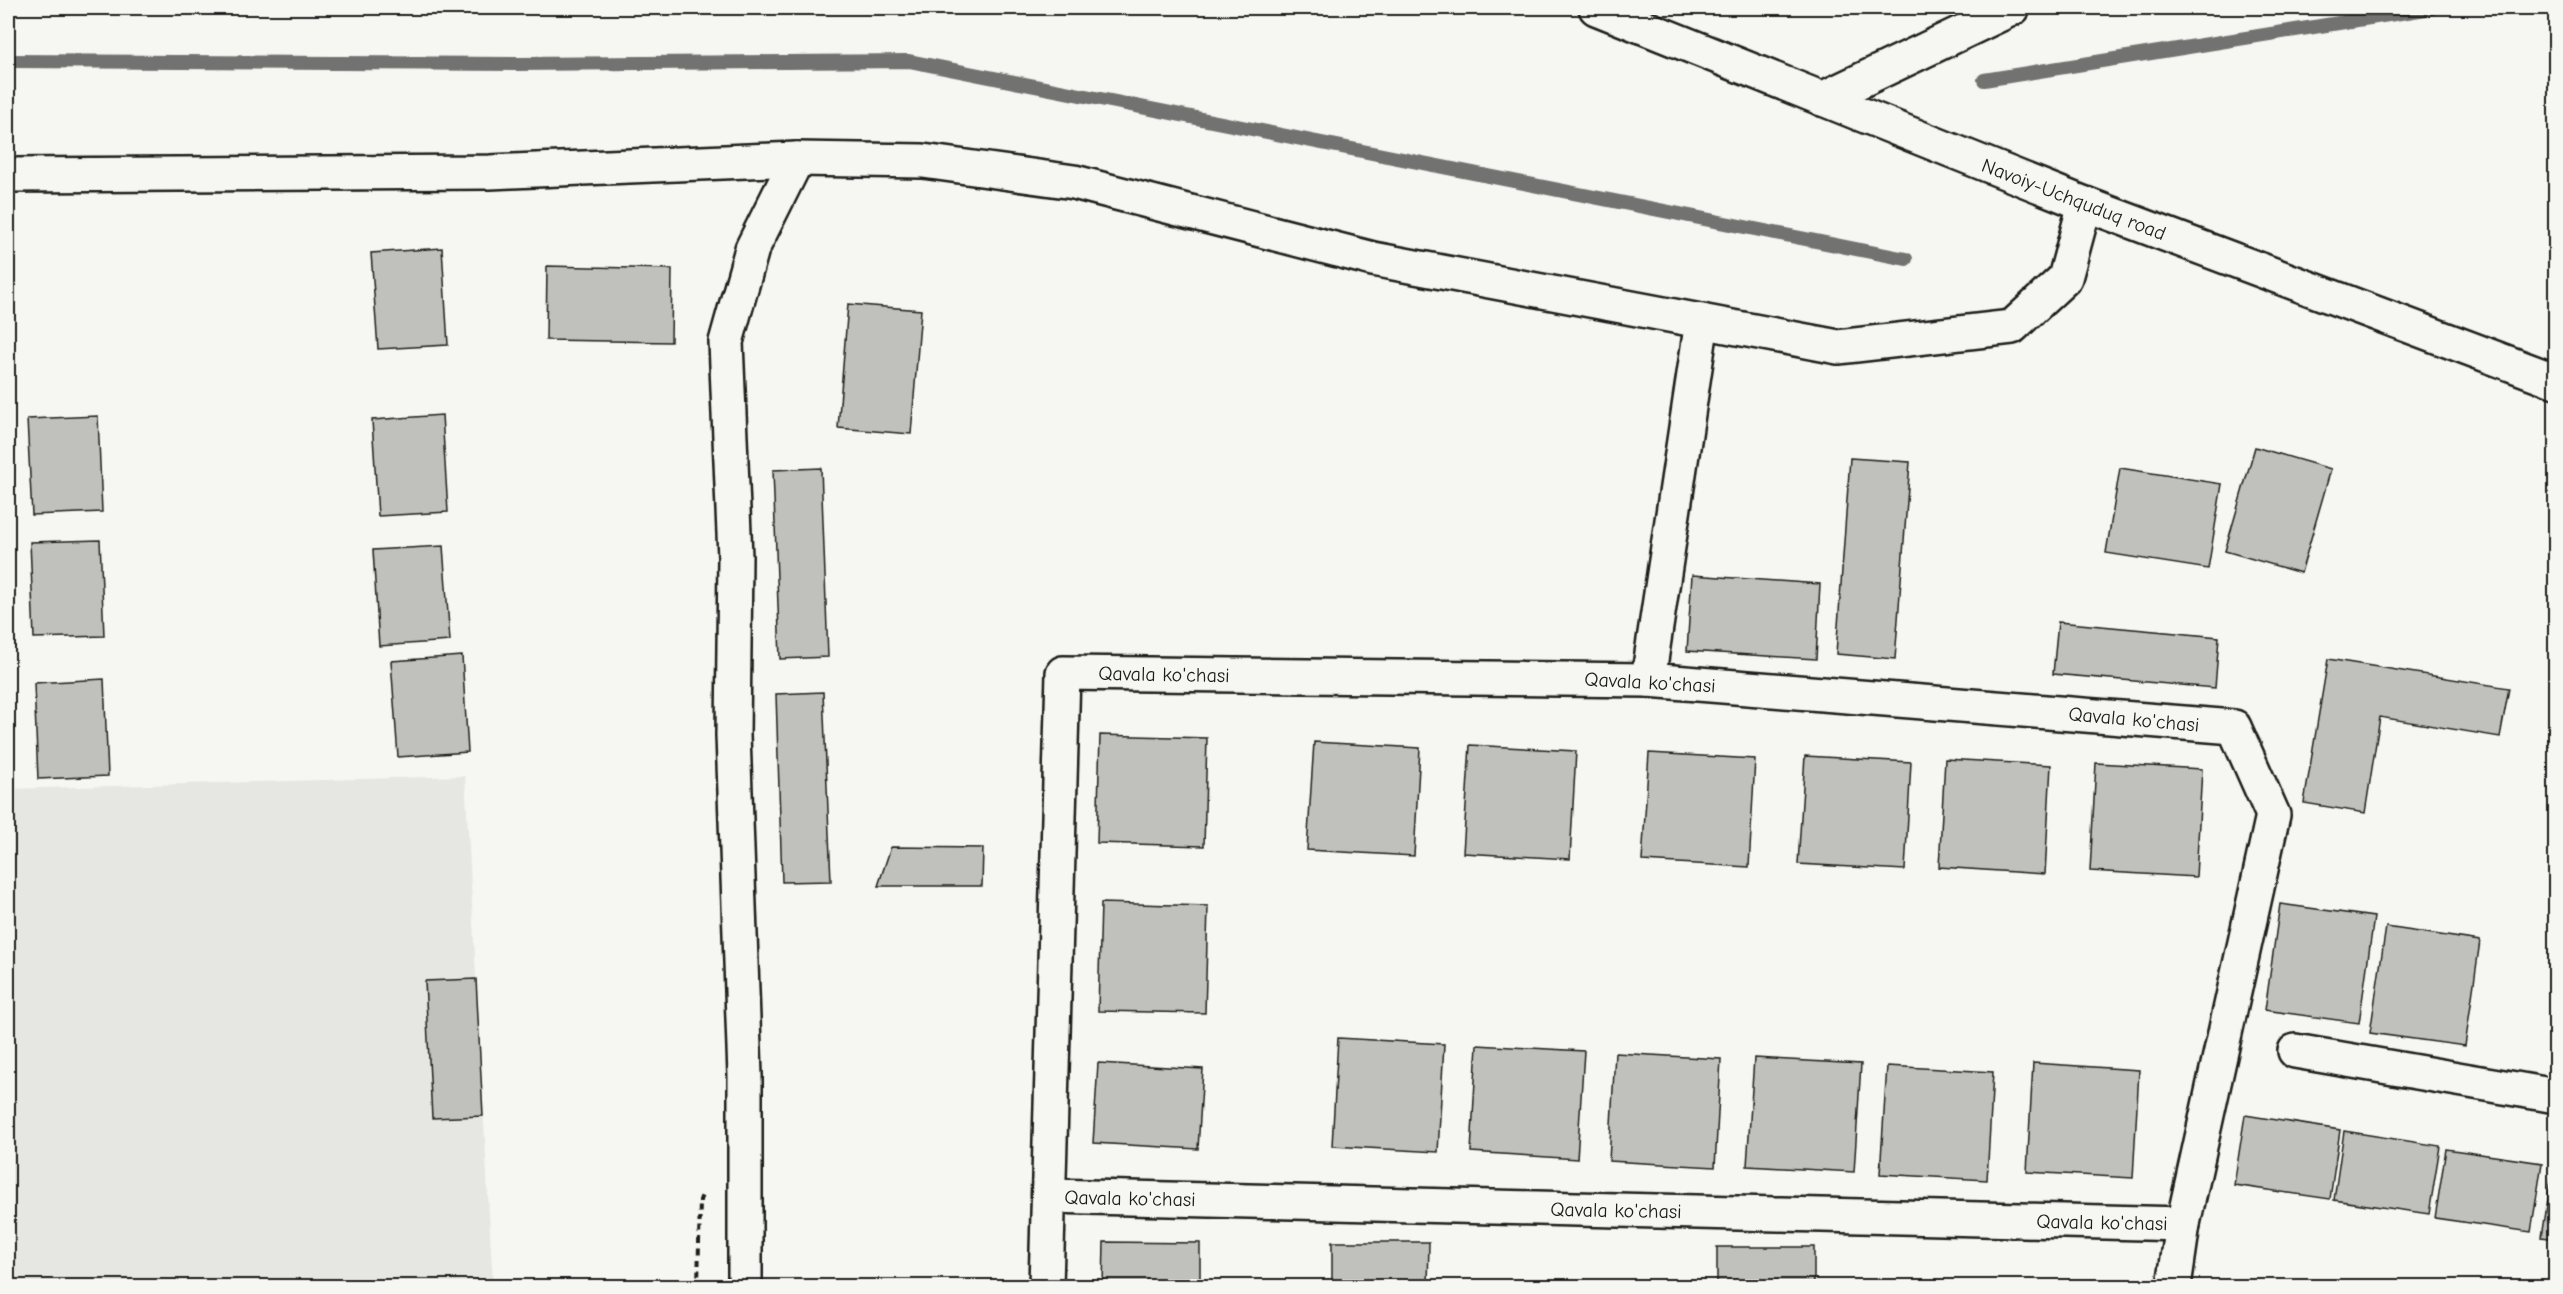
<svg xmlns="http://www.w3.org/2000/svg" width="2563" height="1294" font-family="'Comic Neue',sans-serif">
	<style>
		.built { fill: #e6e6e2 }
		.lines { fill: none; stroke-linecap: round; stroke-linejoin: round }
		.stream { stroke: #727271; stroke-width: 14 }
		.building { fill: #c0c0bd; stroke: #1c1c1c; stroke-width: 1.5 }
		.minor-casing { stroke: #1c1c1c; stroke-width: 38 }
		.trunk-casing { stroke: #1c1c1c; stroke-width: 38 }
		.path { stroke: #1c1c1c; stroke-width: 4; stroke-dasharray: 6 4.5; stroke-linecap: butt }
		.minor { stroke: #f6f6f2; stroke-width: 33 }
		.trunk { stroke: #f6f6f2; stroke-width: 33 }
		.labels { text-anchor: middle; stroke-width: 4.5; stroke-linejoin: round; paint-order: stroke }
		.street-label { font-size: 20px; fill: #1c1c1c; stroke: #f6f6f2 }
	</style>
	<rect width="100%" height="100%" fill="#f6f6f2"/>
	<filter id="ink" filterUnits="userSpaceOnUse"><feTurbulence type="fractalNoise" baseFrequency=".0167" numOctaves="2"/><feDisplacementMap in="SourceGraphic" scale="12" xChannelSelector="R" yChannelSelector="G"/><feConvolveMatrix kernelMatrix="1 2 1 2 8 2 1 2 1" color-interpolation-filters="sRGB"/></filter>
	<g filter="url(#ink)">
		<polygon class="built" points="465,776 493,1286 8,1286 8,789"/>
		<g class="lines">
			<g class="stream">
				<polyline points="8,61 516,64 909,61 1906,259"/>
				<polyline points="1984,80 2432,8"/>
			</g>
		</g>
		<g class="building">
			<polygon points="442,248 448,345 378,349 371,253"/>
			<polygon points="547,266 672,269 671,342 546,340"/>
			<polygon points="848,304 921,310 911,434 838,428"/>
			<polygon points="442,415 448,512 378,516 372,420"/>
			<polygon points="98,416 102,512 32,515 27,419"/>
			<polygon points="2255,447 2331,469 2301,573 2225,551"/>
			<polygon points="1850,458 1910,462 1895,659 1836,654"/>
			<polygon points="821,468 828,657 780,659 773,470"/>
			<polygon points="2120,468 2222,484 2208,569 2106,553"/>
			<polygon points="100,540 104,636 34,638 30,542"/>
			<polygon points="443,546 450,641 379,646 373,550"/>
			<polygon points="1692,575 1820,584 1816,659 1687,651"/>
			<polygon points="2058,622 2219,637 2215,688 2053,674"/>
			<polygon points="462,656 468,752 398,757 391,661"/>
			<polygon points="2328,659 2509,688 2500,737 2380,717 2365,813 2304,803"/>
			<polygon points="104,679 108,776 38,779 34,683"/>
			<polygon points="823,692 831,881 782,882 776,694"/>
			<polygon points="1100,735 1207,738 1204,846 1097,843"/>
			<polygon points="1314,742 1420,748 1414,856 1307,850"/>
			<polygon points="1470,745 1576,751 1570,859 1463,853"/>
			<polygon points="1649,753 1755,759 1749,867 1642,861"/>
			<polygon points="1805,756 1911,762 1905,870 1798,864"/>
			<polygon points="1945,759 2051,765 2045,874 1939,867"/>
			<polygon points="2096,763 2202,769 2196,877 2090,871"/>
			<polygon points="891,847 983,848 982,886 878,886"/>
			<polygon points="1101,903 1208,906 1205,1013 1098,1011"/>
			<polygon points="2280,904 2374,917 2359,1023 2265,1010"/>
			<polygon points="2386,927 2480,941 2465,1046 2370,1033"/>
			<polygon points="476,979 483,1116 432,1118 425,981"/>
			<polygon points="1338,1038 1444,1044 1438,1152 1332,1146"/>
			<polygon points="1477,1045 1584,1051 1577,1159 1471,1152"/>
			<polygon points="1615,1053 1721,1059 1715,1167 1609,1161"/>
			<polygon points="1754,1058 1861,1064 1854,1172 1747,1166"/>
			<polygon points="1098,1063 1203,1069 1198,1149 1093,1143"/>
			<polygon points="2033,1063 2139,1070 2133,1178 2027,1172"/>
			<polygon points="1887,1066 1993,1072 1987,1180 1880,1174"/>
			<polygon points="2245,1115 2340,1130 2330,1199 2234,1185"/>
			<polygon points="2344,1131 2440,1146 2429,1214 2334,1200"/>
			<polygon points="2446,1149 2542,1163 2531,1232 2435,1218"/>
			<polygon points="2553,1167 2556,1167 2556,1239 2542,1237"/>
			<polygon points="1104,1242 1200,1243 1200,1286 1103,1286"/>
			<polygon points="1332,1242 1429,1242 1428,1286 1332,1286"/>
			<rect x="1717" y="1247" width="97" height="39"/>
		</g>
		<g class="lines">
			<g class="minor-casing">
				<g id="minor">
					<polyline points="1822,99 2013,8"/>
					<polyline points="8,175 490,172 797,159 923,161 1074,182 1373,259 1838,347 2012,327 2065,278 2085,204"/>
					<polyline points="1648,680 1702,321"/>
					<polyline points="2295,1051 2556,1096"/>
					<polyline points="1049,1196 2183,1224"/>
					<polyline points="745,1286 745,1076 733,735 735,557 726,342 752,249 797,159"/>
					<polyline points="1046,1286 1063,673 1648,680 2234,727 2273,815 2183,1224 2174,1286"/>
				</g>
			</g>
			<g class="trunk-casing">
				<polyline id="trunk" points="1596,8 2085,204 2556,381"/>
			</g>
			<polyline class="path" points="698,1286 700,1200 703,1193"/>
			<use href="#minor" class="minor"/>
			<use href="#trunk" class="trunk"/>
		</g>
	</g>
	<g class="labels">
		<g class="street-label">
			<text transform="translate(2074 199) rotate(21)" y="7">Navoiy-Uchquduq road</text>
			<text transform="translate(1164 674) rotate(1)" y="7">Qavala ko'chasi</text>
			<text transform="translate(1650 682) rotate(3)" y="7">Qavala ko'chasi</text>
			<text transform="translate(2134 719) rotate(5)" y="7">Qavala ko'chasi</text>
			<text transform="translate(1130 1198) rotate(1)" y="7">Qavala ko'chasi</text>
			<text transform="translate(1616 1210) rotate(1)" y="7">Qavala ko'chasi</text>
			<text transform="translate(2102 1222) rotate(1)" y="7">Qavala ko'chasi</text>
		</g>
	</g>
	<rect width="2563" height="1294" fill="none" stroke="#f6f6f2" stroke-width="30"/>
	<rect x="15" y="15" width="2533" height="1264" fill="none" stroke="#1c1c1c" stroke-width="2" filter="url(#ink)"/>
</svg>
